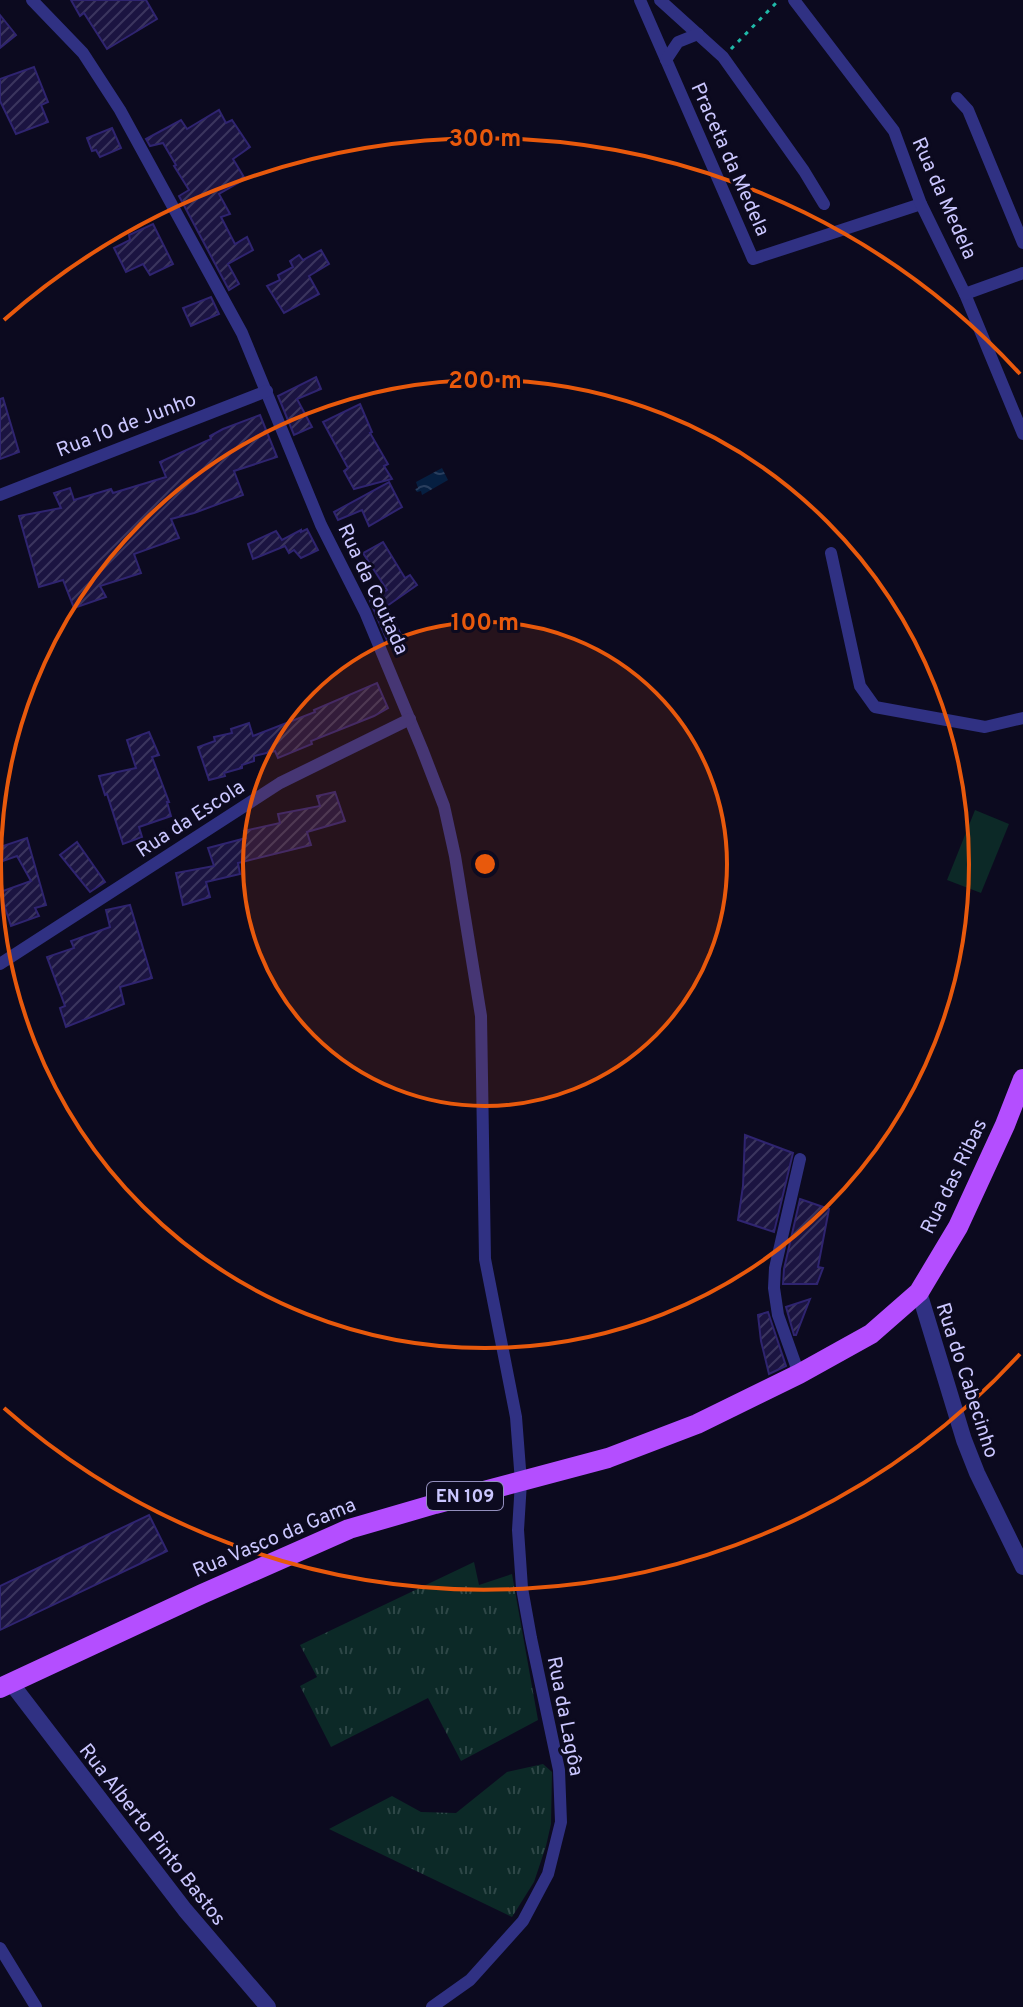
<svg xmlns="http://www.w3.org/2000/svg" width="1023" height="2007" font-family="Overpass,sans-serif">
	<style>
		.grass { fill: url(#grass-tufts) }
		.pitch { fill: #0c2927 }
		.water { fill: url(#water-waves) }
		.building { fill: url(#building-hatch); stroke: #2f2470; stroke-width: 2 }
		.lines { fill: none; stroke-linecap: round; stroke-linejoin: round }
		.path { stroke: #20baa9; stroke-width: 3; stroke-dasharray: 4 6; stroke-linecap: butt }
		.minor { stroke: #303183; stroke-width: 12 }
		.tertiary { stroke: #303183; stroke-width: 16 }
		.primary { stroke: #b44eff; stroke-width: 20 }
		.ring { fill: none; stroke: #e8590c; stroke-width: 4 }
		.labels { text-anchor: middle; stroke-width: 6; stroke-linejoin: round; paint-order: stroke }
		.shield { fill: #0c0a1f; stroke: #928ebc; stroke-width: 2 }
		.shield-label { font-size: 18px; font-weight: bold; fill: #cbc7ff }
		.street-label { font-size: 20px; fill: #cbc7ff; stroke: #0c0a1f }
		.centre { fill: #e8590c; stroke: #0c0a1f; stroke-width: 4 }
		.ring-label { font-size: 24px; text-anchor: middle; font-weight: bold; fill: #e8590c; stroke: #0c0a1f; stroke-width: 6; stroke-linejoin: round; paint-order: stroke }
	</style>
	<defs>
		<pattern id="grass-tufts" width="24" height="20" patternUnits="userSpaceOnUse" patternTransform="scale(2)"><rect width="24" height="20" fill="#0c2927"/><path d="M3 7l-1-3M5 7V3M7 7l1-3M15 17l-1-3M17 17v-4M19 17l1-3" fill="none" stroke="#2e4747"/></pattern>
		<pattern id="water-waves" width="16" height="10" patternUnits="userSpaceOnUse" patternTransform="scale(2)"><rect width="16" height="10" fill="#061f41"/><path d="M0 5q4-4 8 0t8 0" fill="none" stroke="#293e5e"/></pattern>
		<pattern id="building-hatch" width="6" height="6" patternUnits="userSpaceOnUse" patternTransform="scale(2)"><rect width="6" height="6" fill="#1b1441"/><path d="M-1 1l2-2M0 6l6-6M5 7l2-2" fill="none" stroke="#3b355e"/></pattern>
	</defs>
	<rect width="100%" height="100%" fill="#0c0a1f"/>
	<g class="grass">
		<polygon points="474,1562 479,1585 512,1574 538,1720 461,1761 428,1698 331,1747 300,1686 317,1677 300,1645"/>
		<polygon points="543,1764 552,1772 551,1824 546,1846 534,1882 512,1917 329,1829 392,1796 421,1812 456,1813 507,1772"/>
	</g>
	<polygon class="pitch" points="975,810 1009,824 981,893 947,880"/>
	<polygon class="water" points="442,468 448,480 422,495 421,491 417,492 415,489 418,488 416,482"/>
	<g class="building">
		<polygon points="71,0 146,0 157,19 107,49 84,13 80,16"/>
		<polygon points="0,15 16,35 0,48"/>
		<polygon points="34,67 48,102 41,105 48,122 16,134 0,101 0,79"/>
		<polygon points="219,110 226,123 232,120 250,147 233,159 245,179 219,194 230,214 221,217 235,244 247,237 253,250 228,264 239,284 229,290 179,196 189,190 174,166 176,165 163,143 150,146 146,139 181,120 187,129"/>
		<polygon points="112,128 121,148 100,157 96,150 92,151 87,138"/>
		<polygon points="153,224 173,264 150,275 143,264 126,272 114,248 130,240 129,235"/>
		<polygon points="321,250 329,264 309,276 319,294 284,313 267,286 280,280 278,275 293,267 290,261 299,255 303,260"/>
		<polygon points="211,297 219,314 191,326 183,308"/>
		<polygon points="316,377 321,389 297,399 312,427 294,435 278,396"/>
		<polygon points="3,398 19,452 0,459 0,399"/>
		<polygon points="360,404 372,432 370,433 388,464 384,466 392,479 354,489 344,471 348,468 323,422"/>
		<polygon points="260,415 277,457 234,471 243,495 194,513 171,519 179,538 134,554 141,573 100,586 106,597 74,608 63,580 39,587 19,516 61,508 54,493 70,488 74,500 111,489 113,493 166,477 160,462 211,439 210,436 223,429"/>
		<polygon points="389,482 402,507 369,526 362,510 338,520 334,512"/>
		<polygon points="307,529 318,550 301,558 294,550 289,553 285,546 253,559 248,544 276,531 282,540 301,530 301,532"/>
		<polygon points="383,542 405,578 410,575 417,585 387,606 402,637 388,643 370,601 387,590 363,553"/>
		<polygon points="377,683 388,708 374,716 311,741 312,744 278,758 275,751 254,756 254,761 242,765 242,768 224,773 225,776 209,780 198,747 215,741 214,737 232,733 231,729 249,723 253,736 315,712 314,710"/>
		<polygon points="149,732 159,755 152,757 169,802 167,802 171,816 139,827 142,837 123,844 107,794 105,795 99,776 136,768 127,740"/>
		<polygon points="335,792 345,821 307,832 311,845 238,863 240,874 206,882 210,897 183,905 176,873 214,866 208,848 246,838 244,831 280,823 278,814 320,806 317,796"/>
		<polygon points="27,838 46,905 35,908 39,916 11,926 0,892 31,881 17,856 0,862 0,847"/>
		<polygon points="77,842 105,882 90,892 60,855"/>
		<polygon points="130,905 152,978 120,987 124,1004 66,1027 60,1008 65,1006 47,957 74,948 71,941 110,927 106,910"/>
		<polygon points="745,1135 793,1153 774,1232 738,1220 743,1186"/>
		<polygon points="800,1199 829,1209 818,1267 823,1268 817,1284 783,1284 784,1269"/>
		<polygon points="810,1299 796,1335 794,1335 786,1307"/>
		<polygon points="768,1312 786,1366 769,1374 761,1341 758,1315"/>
		<polygon points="149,1515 167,1551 0,1630 0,1586"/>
	</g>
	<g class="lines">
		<polyline class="path" points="731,49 779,0"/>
		<g class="minor">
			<polyline points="32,0 83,53 120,110 242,333 321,525 365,612 422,749 444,806 455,856 481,1016 485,1259 516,1417 521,1482 518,1530 522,1588 531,1638 559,1770 561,1822 548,1874 523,1921 470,1980 432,2007"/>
			<polyline points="640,0 753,259 921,204"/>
			<polyline points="660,0 723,57 804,171 824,204"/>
			<polyline points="794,0 894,131 921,204 965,294 1023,434"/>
			<polyline points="666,60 678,42 698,34"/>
			<polyline points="957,98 968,110 1023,243"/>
			<polyline points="965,294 1023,273"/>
			<polyline points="0,495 267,391"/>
			<polyline points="831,553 860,686 875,707 985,727 1023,718"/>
			<polyline points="0,964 280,783 410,719"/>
			<polyline points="799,1374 778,1315 774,1288 775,1268 800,1159"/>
			<polyline points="0,1948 36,2007"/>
		</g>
		<g class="tertiary">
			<polyline points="919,1292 964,1440 977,1473 1023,1567"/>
			<polyline points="11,1683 185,1910 268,2007"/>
		</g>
		<polyline class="primary" points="0,1688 202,1594 349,1529 435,1504 608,1458 697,1424 799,1374 871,1334 919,1292 958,1227 1005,1125 1023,1079"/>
	</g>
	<circle cx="485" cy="864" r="242" fill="#e8590c" fill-opacity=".12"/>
	<g class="ring">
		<circle cx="485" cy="864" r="242"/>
		<circle cx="485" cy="864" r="484"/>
		<path d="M1020 1354A726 726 0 0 1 4 1408M4 320A726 726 0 0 1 1020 374"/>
	</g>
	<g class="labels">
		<rect class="shield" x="427" y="1482" width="76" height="28" rx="6"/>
		<g class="shield-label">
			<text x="465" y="1502">EN 109</text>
		</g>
		<g class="street-label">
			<text transform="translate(731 159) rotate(66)" y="7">Praceta da Medela</text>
			<text transform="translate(945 198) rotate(66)" y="7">Rua da Medela</text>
			<text transform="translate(126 424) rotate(-21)" y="7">Rua 10 de Junho</text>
			<text transform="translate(374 589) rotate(65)" y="7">Rua da Coutada</text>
			<text transform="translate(190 818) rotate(-33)" y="7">Rua da Escola</text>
			<text transform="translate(953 1176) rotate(-64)" y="7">Rua das Ribas</text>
			<text transform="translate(968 1380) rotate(72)" y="7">Rua do Cabecinho</text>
			<text transform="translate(274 1537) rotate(-23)" y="7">Rua Vasco da Gama</text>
			<text transform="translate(566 1716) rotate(79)" y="7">Rua da Lagôa</text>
			<text transform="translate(153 1834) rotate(52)" y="7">Rua Alberto Pinto Bastos</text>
		</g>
	</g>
	<circle cx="485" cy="864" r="12" class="centre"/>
	<g class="ring-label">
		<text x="485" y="146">300 m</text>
		<text x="485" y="388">200 m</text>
		<text x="485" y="630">100 m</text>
	</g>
</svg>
